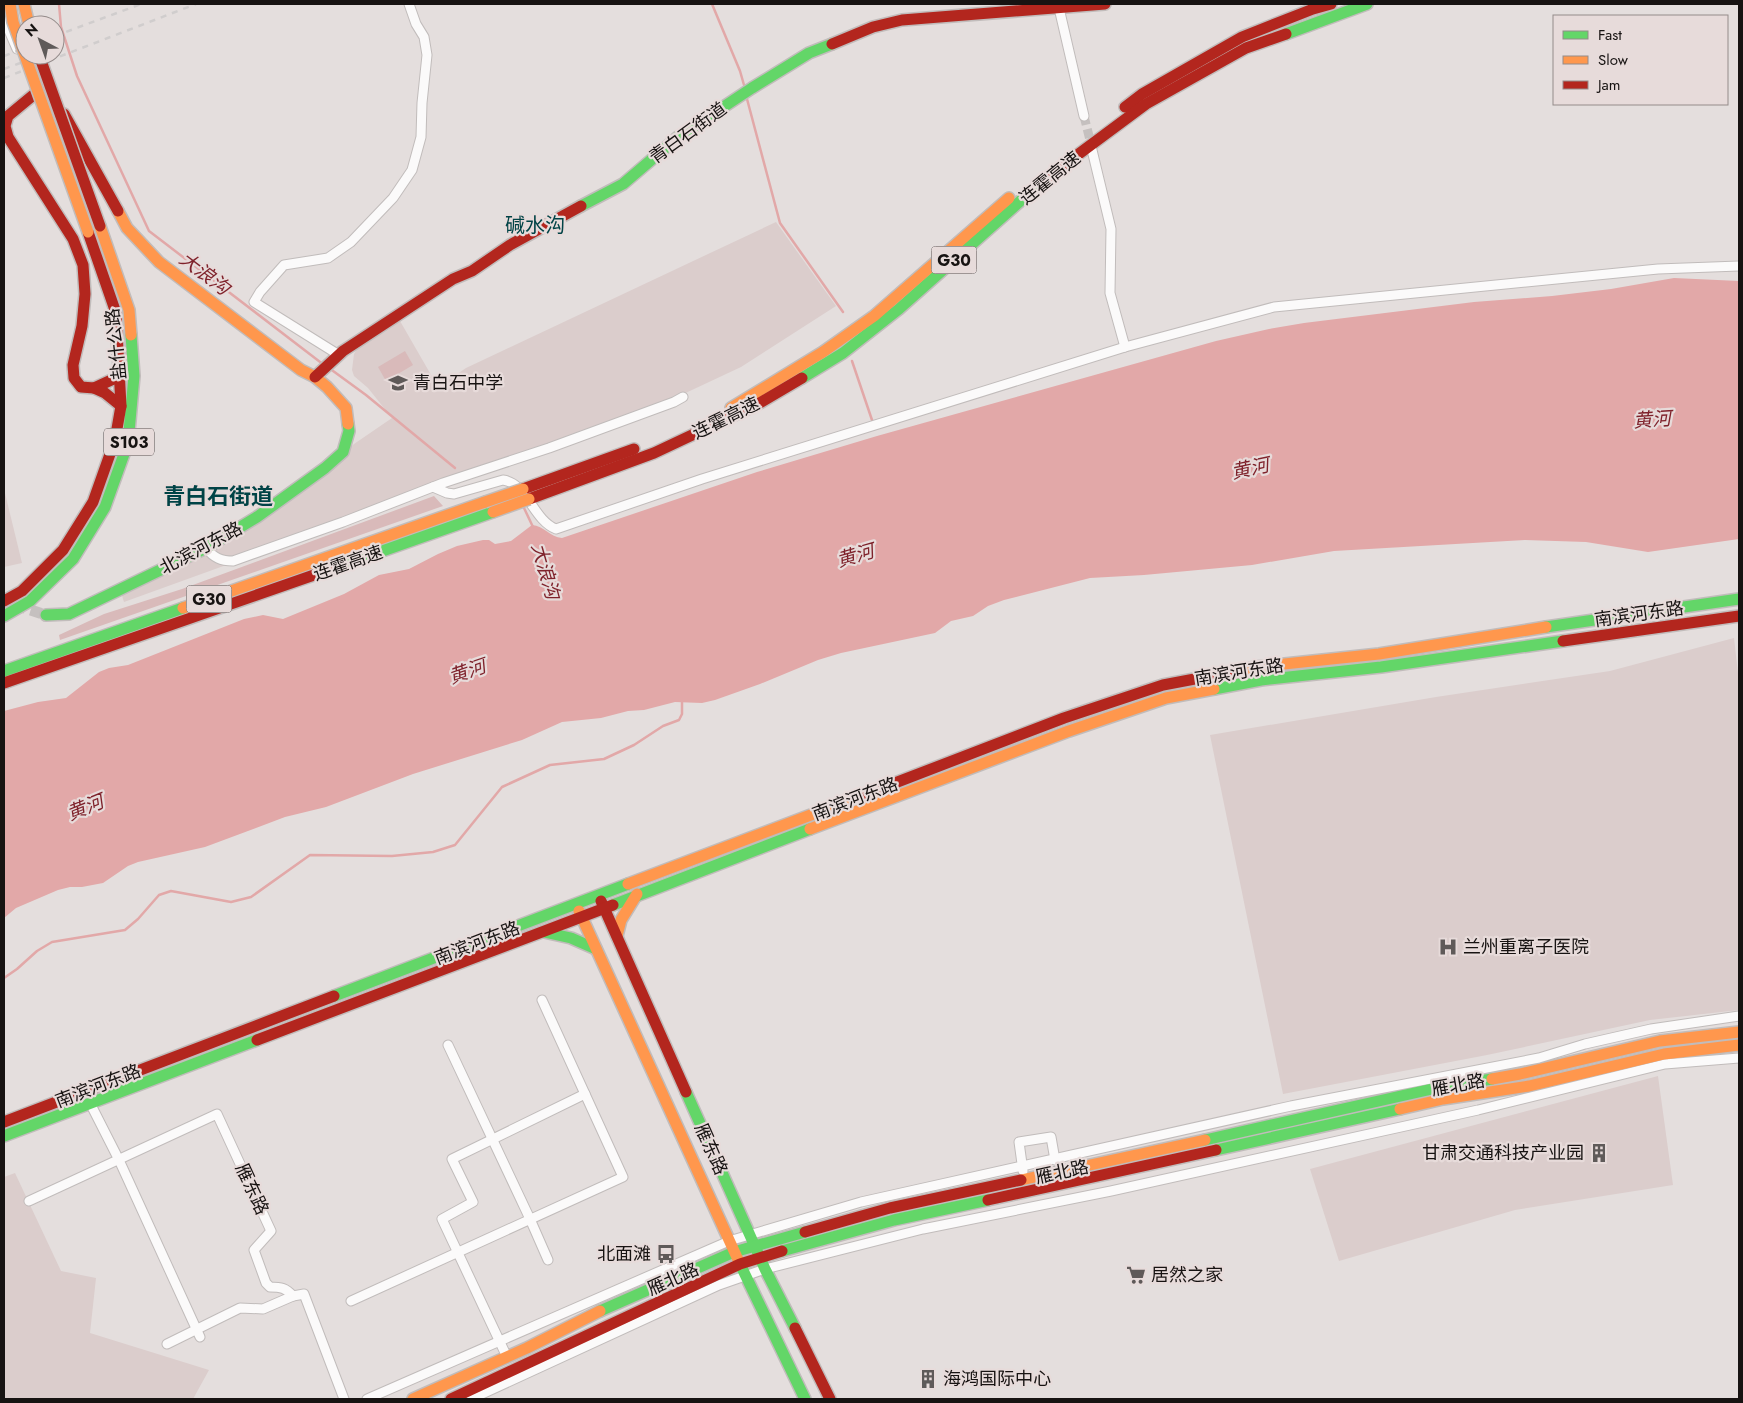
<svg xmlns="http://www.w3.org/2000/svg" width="1743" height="1403" font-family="Jost,'Noto Sans SC',sans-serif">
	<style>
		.built { fill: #dbcdcc }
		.green { fill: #d9baba }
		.water { fill: #e2a8a8 }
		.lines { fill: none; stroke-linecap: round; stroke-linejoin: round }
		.stream { stroke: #e2a8a8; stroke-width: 2.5 }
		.street-tunnel { stroke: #c5c0bf; stroke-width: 9; stroke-dasharray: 9 4.5; stroke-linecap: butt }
		.secondary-tunnel { stroke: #c5c0bf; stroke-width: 11; stroke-dasharray: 11 5.5; stroke-linecap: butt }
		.street-casing { stroke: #c1bcbb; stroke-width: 11 }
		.fast-casing { stroke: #c1bcbb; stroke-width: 14 }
		.slow-casing { stroke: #c1bcbb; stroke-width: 14 }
		.jam-casing { stroke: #c1bcbb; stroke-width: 14 }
		.street { stroke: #fbfafa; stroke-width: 9 }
		.fast { stroke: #63d668; stroke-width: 11 }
		.slow { stroke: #ff974d; stroke-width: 11 }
		.jam { stroke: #b3261e; stroke-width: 11 }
		.rail { stroke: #d0cdcd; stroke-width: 2.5; stroke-dasharray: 6 6; stroke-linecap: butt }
		.slow-bridge-casing { stroke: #c1bcbb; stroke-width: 14; stroke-linecap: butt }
		.jam-bridge-casing { stroke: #c1bcbb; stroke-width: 14; stroke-linecap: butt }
		.slow-bridge { stroke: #ff974d; stroke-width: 11 }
		.jam-bridge { stroke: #b3261e; stroke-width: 11 }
		.labels { text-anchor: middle; stroke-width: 4.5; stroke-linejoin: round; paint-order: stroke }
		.shield { fill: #e7dbda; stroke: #554f4e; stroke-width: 1 }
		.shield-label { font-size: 16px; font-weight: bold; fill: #171312 }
		.street-label { font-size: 18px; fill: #171312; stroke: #e7dbda }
		.poi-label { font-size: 18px; fill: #171312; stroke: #e7dbda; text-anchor: start }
		.water-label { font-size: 19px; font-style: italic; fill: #7f222b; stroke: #e7dbda }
		.quarter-label { font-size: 20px; fill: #004346; stroke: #e7dbda }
		.district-label { font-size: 22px; font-weight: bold; fill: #004346; stroke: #e7dbda }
	</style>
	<rect width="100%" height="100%" fill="#e4dedd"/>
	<g class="built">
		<polygon points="776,222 836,306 741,367 628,420 124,602 119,586 223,538 310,482 354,444 392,418 368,388 354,376 352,370 354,354 358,347 388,330 400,321 438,387 466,368"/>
		<polygon points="4,489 22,563 4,567"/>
		<polygon points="1734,638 1739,682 1739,1010 1650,1020 1487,1055 1283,1094 1210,735 1436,697 1610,671"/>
		<polygon points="1658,1076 1673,1185 1515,1210 1339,1261 1310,1169"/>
		<polygon points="15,1173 61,1271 96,1278 90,1333 209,1370 193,1399 4,1399 4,1177"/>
	</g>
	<g class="green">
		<polygon points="405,351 413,365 386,381 378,367"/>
		<polygon points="434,496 443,506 60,640 59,635 104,614 182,589"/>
	</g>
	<path class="water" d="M1674,278L1739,281V539L1648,552L1586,542L1525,540L1334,551L1252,565L1144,575L1090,578L1004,600L988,606L973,616L951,621L935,633L841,653L818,660L760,684L715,700L702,703L675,702L644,710L628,711L601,718L562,722L522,740L413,774L326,807L285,817L205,847L138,862L128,866L103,883L82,887H70L58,890L16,908L4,918V711L38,702L66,698L99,672L109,668L128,665L244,619L263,615L283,619L344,594L379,575L409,569L438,554L457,546L483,540H489L495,544L511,541L532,525C544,526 550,537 562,538L757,472L877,436L1216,341L1269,329L1304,323L1474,302L1552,296L1611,289Z"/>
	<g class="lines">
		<g class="stream">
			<polyline points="59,4 61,27 77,76 149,231 324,365"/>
			<polyline points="712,4 740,71 744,85"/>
			<polyline points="747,99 780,223 843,312"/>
			<polyline points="852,361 872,420"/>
			<polyline points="329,368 366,395 455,468"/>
			<polyline points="524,508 533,527"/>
			<polyline points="4,978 17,969 37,951 52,942 125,930 138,919 159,895 171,891 231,902 251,897 310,855 392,856 433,852 455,845 502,787 550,765 604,759 634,745 663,726 679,720 682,714 682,702"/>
		</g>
		<polyline class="street-tunnel" points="1084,116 1092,148"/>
		<polyline class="secondary-tunnel" points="15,605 46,615"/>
		<g class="street-casing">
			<g id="street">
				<polyline points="1059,8 1084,116"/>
				<polyline points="4,19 17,49"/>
				<polyline points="1092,150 1111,229 1110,293 1125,347"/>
				<polyline points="339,355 254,302 260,292 284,265 328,258 351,242 393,198 412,170 421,137 422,103 427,55 424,37 416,24 409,4"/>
				<path d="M433,487L447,493L454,494L503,480C527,483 533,520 556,529L702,479L1125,347L1274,307L1658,269L1739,266"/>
				<path d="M206,548C214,558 221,561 233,561L343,522L443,483L549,448L674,402L683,397"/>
				<polyline points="448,1045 530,1219 548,1260"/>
				<polyline points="90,1103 119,1160 200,1337"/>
				<polyline points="1023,1171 1019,1142 1051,1137 1055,1160"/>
				<path d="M29,1201L217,1114L271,1231L254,1250L266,1283L270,1287C281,1287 286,1288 293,1296L304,1294L344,1399"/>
				<polyline points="351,1301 623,1177 542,1000"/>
				<polyline points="167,1344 240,1308 263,1309 293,1296"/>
				<polyline points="507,1357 442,1219 473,1202 452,1159 585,1094"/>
				<polyline points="367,1399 729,1241 861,1202 1291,1106 1539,1058 1585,1044 1651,1029 1739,1016"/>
				<polyline points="471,1399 719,1285 765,1269 923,1229 1111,1191 1478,1110 1665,1064 1739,1058"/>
			</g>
		</g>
		<g class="fast-casing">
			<g id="fast">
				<polyline points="1286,34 1367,4"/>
				<polyline points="581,206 623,184 678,137 752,88 809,53 832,44"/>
				<polyline points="802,378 843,353 899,309 1045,179"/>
				<polyline points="337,567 493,512"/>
				<polyline points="46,615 69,614 206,548 257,517 325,468 343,452 349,431 348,424"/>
				<polyline points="4,616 30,601 73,559 105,507 128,443 134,376 131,335"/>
				<polyline points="1546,627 1739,599"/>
				<polyline points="4,671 183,608"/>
				<polyline points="1214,689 1261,680 1381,667 1563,641"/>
				<polyline points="613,905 810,829"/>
				<polyline points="544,932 571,938 596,949"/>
				<polyline points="334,996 628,884"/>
				<polyline points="686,1092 765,1269 795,1328"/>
				<polyline points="4,1136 257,1040"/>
				<polyline points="1205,1140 1441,1087 1492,1079"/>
				<polyline points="1216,1150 1400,1109"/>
				<polyline points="782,1251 894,1220 988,1200"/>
				<polyline points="740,1264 805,1399"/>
				<polyline points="600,1311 734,1252 805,1232"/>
			</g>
		</g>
		<g class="slow-casing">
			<g id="slow">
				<polyline points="24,4 29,25"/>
				<polyline points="118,211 127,228 159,262 301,370 315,377 327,387 346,408 348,424"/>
				<polyline points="100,226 129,310 131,335"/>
				<polyline points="731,408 823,352 874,316 1009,198"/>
				<polyline points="183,608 485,502"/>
				<polyline points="1237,671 1255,667 1379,654 1546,627"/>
				<polyline points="810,829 1069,731 1166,698 1214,689"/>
				<polyline points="628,884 861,796"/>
				<polyline points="579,911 740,1264"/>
				<polyline points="617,936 621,920 637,894"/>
				<polyline points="1492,1079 1520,1074 1660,1041 1739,1032"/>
				<polyline points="1400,1109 1443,1099 1529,1086 1664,1054 1739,1045"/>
				<polyline points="1021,1180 1205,1140"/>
				<polyline points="413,1399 527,1348 600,1311"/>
			</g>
		</g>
		<g class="jam-casing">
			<g id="jam">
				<polyline points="832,44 873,27 902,20 1105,4"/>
				<polyline points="43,87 8,116 5,126 8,137 73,239 83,265 85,294 82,326 73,365 74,378 81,387 94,388"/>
				<polyline points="1125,107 1142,94 1242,37 1313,9 1331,4"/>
				<polyline points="64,114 118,211"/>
				<polyline points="1045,179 1146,104 1246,48 1286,34"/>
				<polyline points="120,376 94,388 105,393 121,406"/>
				<polyline points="315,377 343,351 453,279 472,271 510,245 581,206"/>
				<polyline points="523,489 634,449"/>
				<polyline points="529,499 654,453 758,404 802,378"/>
				<polyline points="4,601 22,591 63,550 93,502 115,440 121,406 116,313 88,232"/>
				<polyline points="1563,641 1739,616"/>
				<polyline points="4,683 337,567"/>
				<polyline points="861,796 1064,718 1163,685 1237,671"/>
				<polyline points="601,901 686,1092"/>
				<polyline points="257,1040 613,905"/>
				<polyline points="4,1122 334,996"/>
				<polyline points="988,1200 1216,1150"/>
				<polyline points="805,1232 890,1208 1021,1180"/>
				<polyline points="795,1328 830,1399"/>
				<polyline points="451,1399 740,1264 782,1251"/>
			</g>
		</g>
		<use href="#street" class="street"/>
		<use href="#fast" class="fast"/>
		<use href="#slow" class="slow"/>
		<use href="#jam" class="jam"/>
		<g class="rail">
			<polyline points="55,36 141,4"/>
			<polyline points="4,56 25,48"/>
			<polyline points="4,69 42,55"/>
			<polyline points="4,78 196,4"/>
		</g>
		<g class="slow-bridge-casing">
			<g id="slow-bridge">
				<polyline points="10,4 13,22 88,232"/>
				<polyline points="485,502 523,489"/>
				<polyline points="493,512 529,499"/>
			</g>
		</g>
		<g class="jam-bridge-casing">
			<polyline id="jam-bridge" points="39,55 100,226"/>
		</g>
		<use href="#slow-bridge" class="slow-bridge"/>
		<use href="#jam-bridge" class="jam-bridge"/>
	</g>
	<defs>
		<g id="school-bare" transform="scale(1.5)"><path d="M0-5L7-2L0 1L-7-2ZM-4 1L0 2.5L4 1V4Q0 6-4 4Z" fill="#5f5a59" stroke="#e7dbda" stroke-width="2.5" paint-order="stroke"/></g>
		<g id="hospital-bare" transform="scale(1.5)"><path d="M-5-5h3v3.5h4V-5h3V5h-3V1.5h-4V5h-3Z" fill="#5f5a59" stroke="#e7dbda" stroke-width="2.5" paint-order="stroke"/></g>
		<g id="building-bare" transform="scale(1.5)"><path d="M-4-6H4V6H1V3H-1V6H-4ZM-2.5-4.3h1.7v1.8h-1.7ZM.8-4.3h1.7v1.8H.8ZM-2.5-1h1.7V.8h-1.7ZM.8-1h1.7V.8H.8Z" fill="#5f5a59" stroke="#e7dbda" stroke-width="2.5" paint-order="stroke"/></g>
		<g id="bus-bare" transform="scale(1.5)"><path d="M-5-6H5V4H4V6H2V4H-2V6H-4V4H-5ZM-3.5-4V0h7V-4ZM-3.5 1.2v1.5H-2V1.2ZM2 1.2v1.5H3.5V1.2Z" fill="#5f5a59" stroke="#e7dbda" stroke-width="2.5" paint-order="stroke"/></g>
		<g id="supermarket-bare" transform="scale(1.5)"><path d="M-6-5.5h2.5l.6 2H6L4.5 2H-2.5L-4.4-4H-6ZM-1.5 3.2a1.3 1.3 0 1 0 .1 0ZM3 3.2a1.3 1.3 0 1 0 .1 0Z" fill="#5f5a59" stroke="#e7dbda" stroke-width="2.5" paint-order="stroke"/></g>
	</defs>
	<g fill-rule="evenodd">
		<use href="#school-bare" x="398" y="383"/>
		<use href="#hospital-bare" x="1448" y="947"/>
		<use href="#building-bare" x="1599" y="1153"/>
		<use href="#bus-bare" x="666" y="1254"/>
		<use href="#supermarket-bare" x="1136" y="1275"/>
		<use href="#building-bare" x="928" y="1379"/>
	</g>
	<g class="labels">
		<g class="shield">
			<rect x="931.5" y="246.5" width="45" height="27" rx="4"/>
			<rect x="104" y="428.5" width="50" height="27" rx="4"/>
			<rect x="186.5" y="585.5" width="45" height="27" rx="4"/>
		</g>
		<g class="shield-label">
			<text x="954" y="266">G30</text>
			<text x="129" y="448">S103</text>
			<text x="209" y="605">G30</text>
		</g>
		<g class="street-label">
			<text transform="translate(688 133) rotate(-36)" y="6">青白石街道</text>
			<text transform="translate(1050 178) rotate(-39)" y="6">连霍高速</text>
			<text transform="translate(116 344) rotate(-96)" y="6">盐什公路</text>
			<text transform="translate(726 418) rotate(-26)" y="6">连霍高速</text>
			<text transform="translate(201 548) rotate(-28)" y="6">北滨河东路</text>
			<text transform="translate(348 563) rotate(-19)" y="6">连霍高速</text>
			<text transform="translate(1639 614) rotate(-8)" y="6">南滨河东路</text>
			<text transform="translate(1239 672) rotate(-9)" y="6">南滨河东路</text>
			<text transform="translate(855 799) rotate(-21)" y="6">南滨河东路</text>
			<text transform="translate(477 943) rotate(-21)" y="6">南滨河东路</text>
			<text transform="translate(1458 1085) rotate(-10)" y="6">雁北路</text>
			<text transform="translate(98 1086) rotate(-21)" y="6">南滨河东路</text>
			<text transform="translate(711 1149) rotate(66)" y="6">雁东路</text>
			<text transform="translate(1062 1172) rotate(-12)" y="6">雁北路</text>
			<text transform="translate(252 1189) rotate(65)" y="6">雁东路</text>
			<text transform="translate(673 1279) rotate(-24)" y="6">雁北路</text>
		</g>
		<g class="poi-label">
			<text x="413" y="389">青白石中学</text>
			<text x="1463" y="953">兰州重离子医院</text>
			<text x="1584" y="1159" text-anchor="end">甘肃交通科技产业园</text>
			<text x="651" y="1260" text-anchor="end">北面滩</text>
			<text x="1151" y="1281">居然之家</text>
			<text x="943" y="1385">海鸿国际中心</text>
		</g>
		<g class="water-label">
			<text transform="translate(205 273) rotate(37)" y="7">大浪沟</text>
			<text transform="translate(1652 419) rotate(-4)" y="7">黄河</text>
			<text transform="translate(1250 468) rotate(-12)" y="7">黄河</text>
			<text transform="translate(855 555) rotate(-16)" y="7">黄河</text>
			<text transform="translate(546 571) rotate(74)" y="7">大浪沟</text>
			<text transform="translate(467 671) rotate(-19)" y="7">黄河</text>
			<text transform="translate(85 807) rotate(-22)" y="7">黄河</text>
		</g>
		<g class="quarter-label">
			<text x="535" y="232">碱水沟</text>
		</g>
		<g class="district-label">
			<text x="218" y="504">青白石街道</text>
		</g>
	</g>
	<rect width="1743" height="1403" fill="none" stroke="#171312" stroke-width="10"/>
	<rect x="1553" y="15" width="175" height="90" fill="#e7dbda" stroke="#948b8a"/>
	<rect x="1563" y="31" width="25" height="8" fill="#63d668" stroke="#948b8a"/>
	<text x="1598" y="40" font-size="15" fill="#171312">Fast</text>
	<rect x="1563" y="56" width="25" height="8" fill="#ff974d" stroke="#948b8a"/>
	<text x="1598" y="65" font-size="15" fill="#171312">Slow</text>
	<rect x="1563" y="81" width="25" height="8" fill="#b3261e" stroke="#948b8a"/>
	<text x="1598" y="90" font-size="15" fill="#171312">Jam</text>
	<g transform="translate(40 40) rotate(319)"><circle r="24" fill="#e7dbda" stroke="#948b8a"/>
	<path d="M0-4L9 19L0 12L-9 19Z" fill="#5f5a59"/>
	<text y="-8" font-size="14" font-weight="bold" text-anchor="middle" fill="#171312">N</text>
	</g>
</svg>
